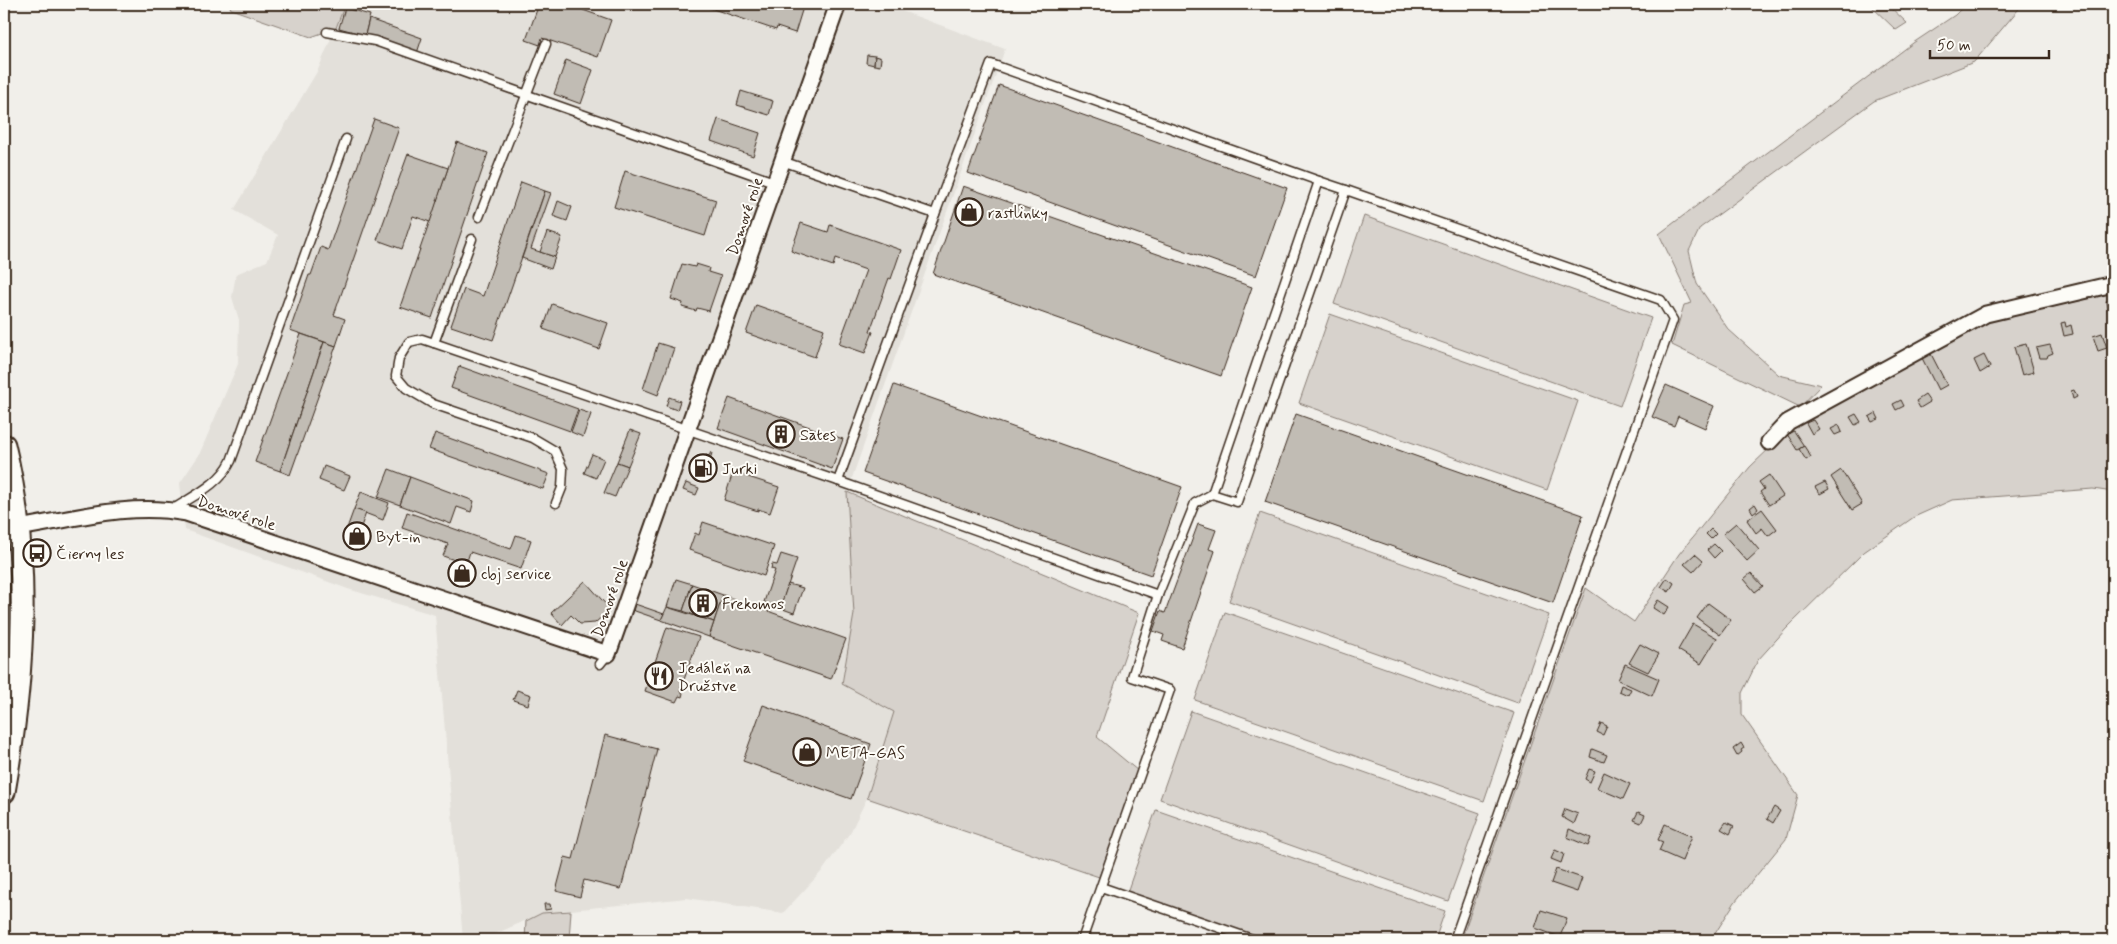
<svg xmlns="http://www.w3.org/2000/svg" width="2117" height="944" font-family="Mynerve,sans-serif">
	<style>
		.built { fill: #e3e0da }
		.green { fill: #d7d2cc; stroke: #897e75 }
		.building { fill: #c1bcb4; stroke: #3b2a1e }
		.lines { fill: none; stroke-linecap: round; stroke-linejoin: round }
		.service-casing { stroke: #3b2a1e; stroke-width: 11 }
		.minor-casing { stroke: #3b2a1e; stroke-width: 19 }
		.secondary-casing { stroke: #3b2a1e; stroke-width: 25 }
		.service { stroke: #fdfcf7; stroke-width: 8 }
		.minor { stroke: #fdfcf7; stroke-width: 15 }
		.secondary { stroke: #fdfcf7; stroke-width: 21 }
		.labels { text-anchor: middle; stroke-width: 4; stroke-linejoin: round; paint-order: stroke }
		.poi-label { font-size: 16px; fill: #3b2a1e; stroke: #fdfcf7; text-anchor: start }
		.street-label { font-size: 16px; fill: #3b2a1e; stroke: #fdfcf7 }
	</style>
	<rect width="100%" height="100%" fill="#f1efea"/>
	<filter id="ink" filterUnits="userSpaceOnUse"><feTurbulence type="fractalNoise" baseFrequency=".02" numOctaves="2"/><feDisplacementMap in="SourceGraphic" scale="10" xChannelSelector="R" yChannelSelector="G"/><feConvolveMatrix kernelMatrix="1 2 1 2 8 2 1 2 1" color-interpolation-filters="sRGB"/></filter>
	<g filter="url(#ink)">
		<polygon class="built" points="345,4 883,4 1005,49 847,492 854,614 842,683 894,712 867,798 851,831 823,870 783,913 687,898 542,913 482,940 463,940 435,615 348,589 185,530 180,483 199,455 238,364 239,320 232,297 236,274 267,261 278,235 234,210 318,70"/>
		<g class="green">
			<polygon points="229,4 345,4 336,28 311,37 231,9"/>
			<polygon points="1869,4 1887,4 1907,23 1896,30"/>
			<polygon points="1966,4 2023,4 1974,62 1874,101 1700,228 1689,251 1697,284 1728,329 1779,375 1821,385 1800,407 1672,345 1684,305 1692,303 1659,234 1913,43 1955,15"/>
			<polygon points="1364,216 1651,318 1620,406 1334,304"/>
			<polygon points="2113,293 2113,492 2093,489 1952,500 1914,517 1864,552 1786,629 1758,660 1742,693 1742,715 1798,795 1786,839 1735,902 1711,940 1461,940 1586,588 1634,622 1679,554 1750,467 1797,422 1987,322"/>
			<polygon points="1330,314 1578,401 1547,490 1299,403"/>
			<polygon points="847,492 1139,613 1097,737 1138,771 1099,877 867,798 894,712 842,684 854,614"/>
			<polygon points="1260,513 1549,615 1518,703 1229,601"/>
			<polygon points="1225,612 1514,713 1484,801 1195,700"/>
			<polygon points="1191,711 1480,813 1448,901 1160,799"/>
			<polygon points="1156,810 1445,911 1435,940 1244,940 1125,898"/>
			<polygon points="571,911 569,940 525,940 526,921 542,913"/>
		</g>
		<g class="building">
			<polygon points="539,4 579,4 585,6 583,10 611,20 598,57 542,38 540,45 526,40"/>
			<polygon points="698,4 804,4 795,33 777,27 776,30"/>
			<polygon points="345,8 370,15 365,35 339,28"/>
			<polygon points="369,19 422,38 417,53 365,35"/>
			<polygon points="867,55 875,56 874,65 866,63"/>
			<polygon points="875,56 881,58 880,66 874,65"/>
			<polygon points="566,60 593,70 581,104 554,94"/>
			<polygon points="999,85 1287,188 1256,276 968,173"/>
			<polygon points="741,91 773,101 769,115 737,105"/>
			<polygon points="374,119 399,128 334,315 345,319 336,346 290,330 309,275 311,275 321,247 328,250"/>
			<polygon points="718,119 760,133 753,156 711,141"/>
			<polygon points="457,142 488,153 432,318 400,307"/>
			<polygon points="408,154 448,168 430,222 413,216 402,249 377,240"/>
			<polygon points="625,171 716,200 705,236 614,207"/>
			<polygon points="521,182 545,191 493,340 451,326 464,289 483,296"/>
			<polygon points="963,186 1252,287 1221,376 933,274"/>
			<polygon points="545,191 551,193 531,249 555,257 551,269 522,258"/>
			<polygon points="558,201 572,207 567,221 553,216"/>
			<polygon points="801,223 828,232 830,225 901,250 891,279 889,278 870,331 873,332 865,353 839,344 866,270 835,259 833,266 791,251"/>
			<polygon points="547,232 562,237 555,257 540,252"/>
			<polygon points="682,264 695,267 696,264 709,268 708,272 721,276 709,311 697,308 696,311 682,307 683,303 671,299"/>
			<polygon points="2113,299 2113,320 2110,321 2106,301"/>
			<polygon points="552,304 608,323 599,349 543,329"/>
			<polygon points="756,305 824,329 815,357 746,333"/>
			<polygon points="2065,322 2066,327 2071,325 2073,334 2064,336 2061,323"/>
			<polygon points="2102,333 2107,348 2098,351 2093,336"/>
			<polygon points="301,334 324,342 280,471 255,462"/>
			<polygon points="324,342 336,346 290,475 280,471"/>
			<polygon points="658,343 674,348 658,395 643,389"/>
			<polygon points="2026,344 2034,372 2022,375 2014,347"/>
			<polygon points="2050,345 2053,353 2048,355 2047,358 2039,358 2036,348"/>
			<polygon points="1931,354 1947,385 1938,390 1922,358"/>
			<polygon points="1984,355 1990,367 1980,373 1974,360"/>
			<polygon points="459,366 578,409 570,431 451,388"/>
			<polygon points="894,385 1182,487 1151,575 863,473"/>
			<polygon points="1666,385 1714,406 1705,428 1678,416 1674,426 1652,417"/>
			<polygon points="2074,390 2077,397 2073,399 2071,391"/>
			<polygon points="1925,395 1930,402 1920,408 1916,401"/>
			<polygon points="669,397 680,401 677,410 666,406"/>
			<polygon points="729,398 843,439 832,469 718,428"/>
			<polygon points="1901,400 1904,406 1896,410 1893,404"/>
			<polygon points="579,410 591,414 583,437 571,432"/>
			<polygon points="1876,413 1879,419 1872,422 1869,417"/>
			<polygon points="1296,414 1583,515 1553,603 1265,502"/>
			<polygon points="1856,414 1861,422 1855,425 1850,417"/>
			<polygon points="1813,420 1819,429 1812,434 1806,423"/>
			<polygon points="1839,425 1842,432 1835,435 1831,429"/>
			<polygon points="630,430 641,434 628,466 617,462"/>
			<polygon points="1794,431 1804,446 1797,450 1787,434"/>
			<polygon points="435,433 549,474 543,489 429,449"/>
			<polygon points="1804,446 1811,457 1806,460 1799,449"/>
			<polygon points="711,452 712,453 709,463 704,461 706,455 709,456"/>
			<polygon points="592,454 604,459 596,478 584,473"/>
			<polygon points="704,461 709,463 706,472 701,471"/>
			<polygon points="617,462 628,466 615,497 604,493"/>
			<polygon points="324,466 350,476 344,490 319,480"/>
			<polygon points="389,469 410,477 400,505 378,497"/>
			<polygon points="1841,470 1862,504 1852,510 1831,477"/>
			<polygon points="733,472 779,487 770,513 758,509 758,511 724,500"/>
			<polygon points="1769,475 1783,496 1769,505 1760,492 1764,489 1759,482"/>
			<polygon points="410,477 474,501 471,512 457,507 451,524 400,505"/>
			<polygon points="1825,482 1829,489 1820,494 1815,487"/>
			<polygon points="686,483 699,488 696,495 683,490"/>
			<polygon points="361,492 389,503 383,520 354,509"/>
			<polygon points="1755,504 1758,509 1753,513 1750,508"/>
			<polygon points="354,509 366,513 358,535 346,531"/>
			<polygon points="1762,509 1777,529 1768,536 1762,528 1756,533 1747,520"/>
			<polygon points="407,512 511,549 516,535 531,540 521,569 470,552 466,564 443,556 448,544 402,528"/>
			<polygon points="703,522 774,546 764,576 689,550 695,533 699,535"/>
			<polygon points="1736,523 1759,550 1747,561 1723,534"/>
			<polygon points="1198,524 1216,530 1209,549 1215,551 1182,648 1162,641 1164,635 1153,631 1160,611 1165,613"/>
			<polygon points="1711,529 1716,534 1711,539 1706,534"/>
			<polygon points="1714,544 1721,551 1714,558 1707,550"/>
			<polygon points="781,554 797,559 780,608 764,602 775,570 771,569 772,564 777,565"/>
			<polygon points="1695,554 1703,561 1693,572 1684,564"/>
			<polygon points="1751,573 1763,586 1755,592 1744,579"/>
			<polygon points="1667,578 1674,583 1669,592 1661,587"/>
			<polygon points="676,579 692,584 683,611 667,607"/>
			<polygon points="585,581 610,609 595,623 580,624 571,615 562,625 551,613"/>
			<polygon points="692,584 723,595 714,622 683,611"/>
			<polygon points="788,584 803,588 794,613 780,608"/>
			<polygon points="723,595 846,639 831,679 709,637"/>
			<polygon points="1658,600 1669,607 1664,615 1653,608"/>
			<polygon points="1708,603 1731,620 1720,635 1697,618"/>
			<polygon points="635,604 664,614 661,620 632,610"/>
			<polygon points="667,607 714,622 709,637 661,620"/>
			<polygon points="1693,624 1717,638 1701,664 1678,650"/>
			<polygon points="667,627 699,637 680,691 683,693 682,697 679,696 676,702 645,691"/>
			<polygon points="1640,644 1659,654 1648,672 1629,663"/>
			<polygon points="1625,664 1659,679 1652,696 1618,680"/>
			<polygon points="1621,685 1631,689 1628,695 1619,691"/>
			<polygon points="517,690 531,695 528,705 513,700"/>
			<polygon points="763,705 871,744 851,799 743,761"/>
			<polygon points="1601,723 1607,726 1603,735 1597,732"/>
			<polygon points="605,735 657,749 621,889 584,880 580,897 556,891 565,857 573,859"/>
			<polygon points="1741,743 1744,748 1741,750 1742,752 1737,756 1733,749"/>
			<polygon points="1592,749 1607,755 1604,762 1590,757"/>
			<polygon points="1589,769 1595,771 1590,782 1585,779"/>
			<polygon points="1604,772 1630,784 1623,799 1597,788"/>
			<polygon points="1774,807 1780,811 1773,823 1767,819"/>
			<polygon points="1565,809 1578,814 1574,824 1562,817"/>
			<polygon points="1638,812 1645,815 1641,823 1634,820"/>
			<polygon points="1726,822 1734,826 1730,834 1721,829"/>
			<polygon points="1665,824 1692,836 1682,861 1659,851 1663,842 1658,840"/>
			<polygon points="1569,829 1591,838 1588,846 1567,837"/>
			<polygon points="1555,850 1564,854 1561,863 1551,859"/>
			<polygon points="1556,869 1582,878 1577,892 1551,883"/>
			<polygon points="544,904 550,904 551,909 545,910"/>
			<polygon points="1541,910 1567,918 1560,937 1535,928"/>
		</g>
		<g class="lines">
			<g class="service-casing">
				<g id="service">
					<polyline points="327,32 375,41 774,182"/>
					<polyline points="1346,190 1661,300 1673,320 1454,940"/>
					<polyline points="479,217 546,44"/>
					<polyline points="434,343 472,239"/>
					<polyline points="838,481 935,214"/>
					<polyline points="1212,494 1237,502 1346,190 1319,181"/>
					<polyline points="556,503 562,488 563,469 555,451 533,438 433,404 406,388 396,376 399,358 409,342 422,339 434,343 838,481 1158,595 1195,503 1212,494 1319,181 991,64 935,214 782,161"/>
					<path d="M172,510C193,496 220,484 231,461L346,139"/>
					<polyline points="600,664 608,654"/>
					<polyline points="1101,887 1255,940"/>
					<polyline points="1082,940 1170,690 1132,677 1158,595"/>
				</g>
			</g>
			<g class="minor-casing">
				<g id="minor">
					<polyline points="1769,442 1788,422 1986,314 2113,284"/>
					<path d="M19,528C73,519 131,502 186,513L608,654L838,4"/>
				</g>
			</g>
			<g class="secondary-casing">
				<path id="secondary" d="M4,445C32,560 24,676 4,792"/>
			</g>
			<use href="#service" class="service"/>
			<use href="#minor" class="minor"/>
			<use href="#secondary" class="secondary"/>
		</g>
	</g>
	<defs>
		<g id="shop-ring" transform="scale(1.4375)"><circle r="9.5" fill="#fdfcf7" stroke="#3b2a1e" stroke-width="1.5"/><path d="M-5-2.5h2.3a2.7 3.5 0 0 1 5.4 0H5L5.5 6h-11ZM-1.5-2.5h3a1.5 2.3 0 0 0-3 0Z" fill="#3b2a1e"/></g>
		<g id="building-ring" transform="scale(1.4375)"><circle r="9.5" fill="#fdfcf7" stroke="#3b2a1e" stroke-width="1.5"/><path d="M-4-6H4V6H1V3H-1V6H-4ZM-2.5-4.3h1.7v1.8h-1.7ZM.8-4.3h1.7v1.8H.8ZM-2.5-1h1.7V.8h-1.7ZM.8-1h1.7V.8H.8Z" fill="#3b2a1e"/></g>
		<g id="fuel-ring" transform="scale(1.4375)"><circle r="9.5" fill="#fdfcf7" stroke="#3b2a1e" stroke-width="1.5"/><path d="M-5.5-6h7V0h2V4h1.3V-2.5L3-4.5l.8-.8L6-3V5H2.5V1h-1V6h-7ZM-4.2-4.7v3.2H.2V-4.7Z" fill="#3b2a1e"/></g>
		<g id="bus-ring" transform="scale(1.4375)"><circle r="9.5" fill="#fdfcf7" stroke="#3b2a1e" stroke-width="1.5"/><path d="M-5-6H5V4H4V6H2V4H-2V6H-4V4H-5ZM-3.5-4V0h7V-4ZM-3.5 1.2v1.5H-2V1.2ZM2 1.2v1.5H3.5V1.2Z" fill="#3b2a1e"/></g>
		<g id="restaurant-ring" transform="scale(1.4375)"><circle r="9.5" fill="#fdfcf7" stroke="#3b2a1e" stroke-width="1.5"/><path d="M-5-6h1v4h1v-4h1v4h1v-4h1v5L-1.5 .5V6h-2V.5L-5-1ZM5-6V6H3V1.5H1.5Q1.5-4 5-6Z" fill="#3b2a1e"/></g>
	</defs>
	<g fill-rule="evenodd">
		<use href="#shop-ring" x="969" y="212"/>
		<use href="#building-ring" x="781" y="434"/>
		<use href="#fuel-ring" x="703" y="468"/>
		<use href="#shop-ring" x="357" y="536"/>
		<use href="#bus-ring" x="37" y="553"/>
		<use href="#shop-ring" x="462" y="573"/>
		<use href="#building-ring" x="703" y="603"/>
		<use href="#restaurant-ring" x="659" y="676"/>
		<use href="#shop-ring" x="807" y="752"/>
	</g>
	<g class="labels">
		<g class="poi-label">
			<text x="988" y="218">rastlinky</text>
			<text x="800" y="440">Sates</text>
			<text x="722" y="474">Jurki</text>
			<text x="376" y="542">Byt-in</text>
			<text x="56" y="559">Čierny les</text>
			<text x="481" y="579">cbj service</text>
			<text x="722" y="609">Frekomos</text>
			<text x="678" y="673">Jedáleň na<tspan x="678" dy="18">Družstve</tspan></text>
			<text x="826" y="758">META-GAS</text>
		</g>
		<g class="street-label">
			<text transform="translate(744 216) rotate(-71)" y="6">Domové role</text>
			<text transform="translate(237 512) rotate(18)" y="6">Domové role</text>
			<text transform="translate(609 598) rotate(-71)" y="6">Domové role</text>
		</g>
	</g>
	<rect width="2117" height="944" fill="none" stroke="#fdfcf7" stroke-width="20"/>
	<rect x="10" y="10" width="2097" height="924" fill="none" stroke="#3b2a1e" stroke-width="2" filter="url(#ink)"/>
	<path d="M1930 50v8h119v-8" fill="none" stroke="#3b2a1e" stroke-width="2.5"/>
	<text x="1937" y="50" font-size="15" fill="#3b2a1e" stroke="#fdfcf7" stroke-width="4" paint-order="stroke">50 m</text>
</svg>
